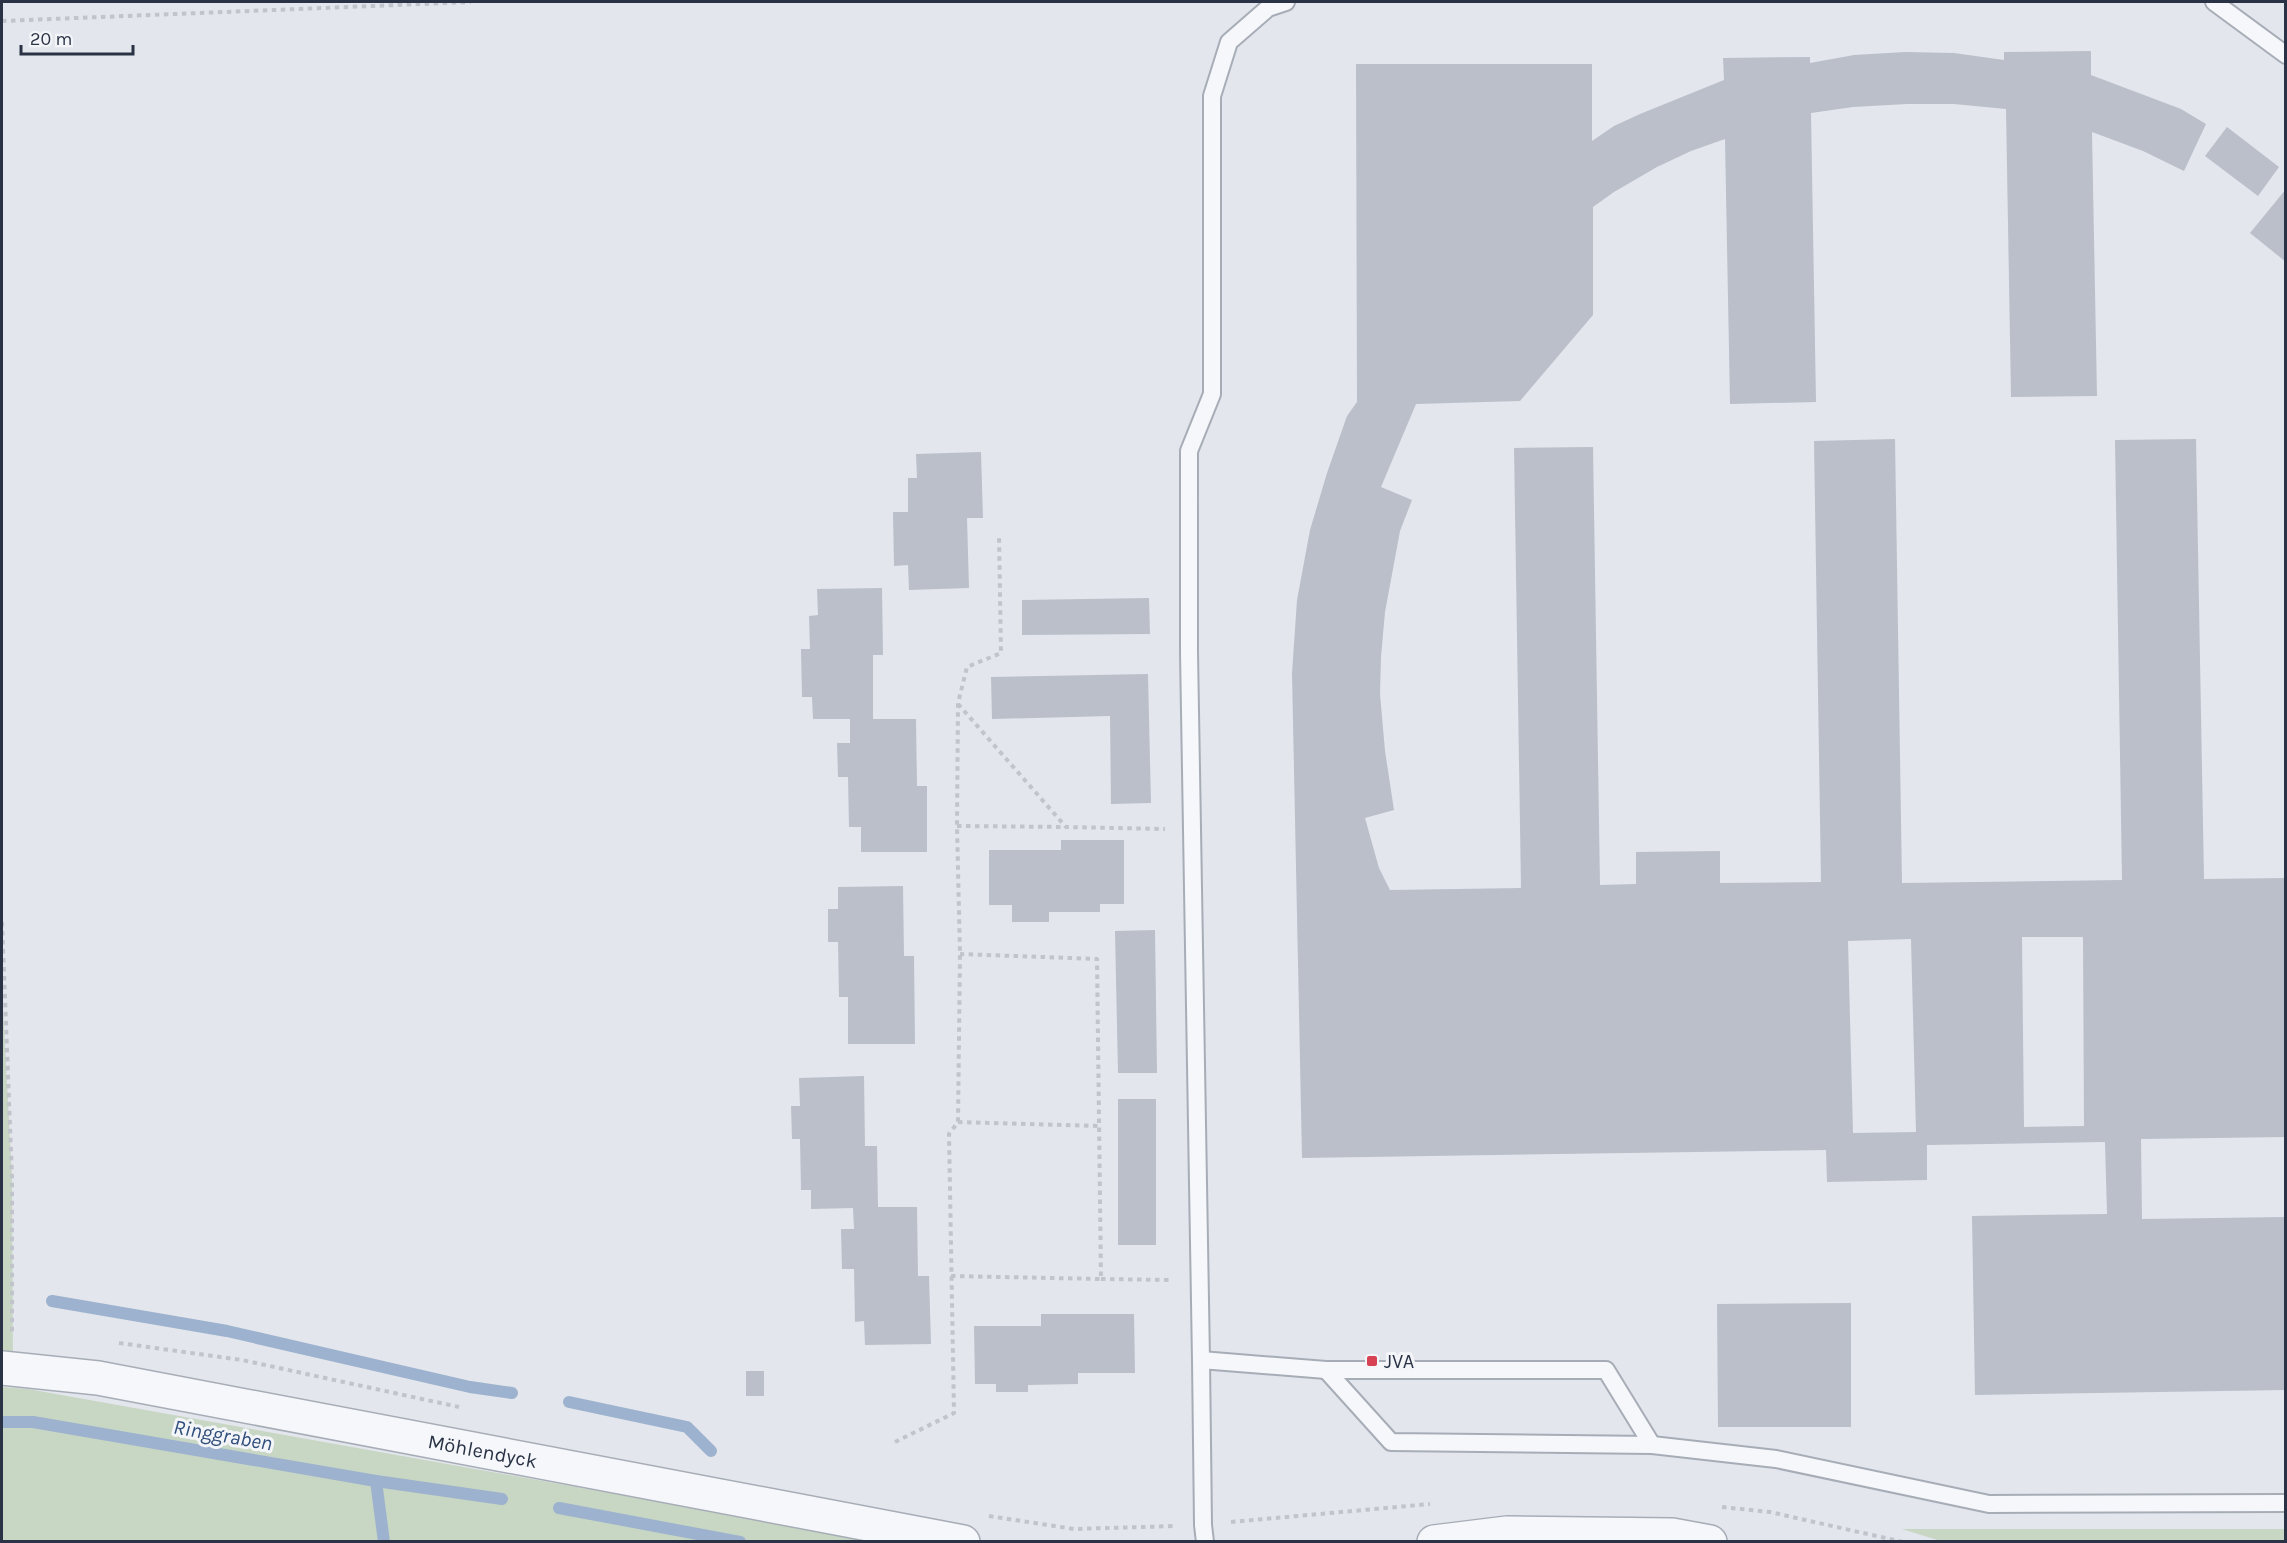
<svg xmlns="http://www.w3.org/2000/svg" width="2287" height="1543" font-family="Karla,sans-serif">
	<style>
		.green { fill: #c8d6c4 }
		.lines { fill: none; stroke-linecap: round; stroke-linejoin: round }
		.stream { stroke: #9cb2ce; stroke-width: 12 }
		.building { fill: #babfca; fill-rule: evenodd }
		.service-casing { stroke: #a7adb7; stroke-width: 20 }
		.tertiary-casing { stroke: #a7adb7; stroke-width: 36 }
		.path { stroke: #c1c4cb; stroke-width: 4; stroke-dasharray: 4.5 4.5; stroke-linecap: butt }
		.service { stroke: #f6f7fa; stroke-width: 16 }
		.tertiary { stroke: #f6f7fa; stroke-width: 33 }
		.poi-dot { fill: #d74252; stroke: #f3f5f9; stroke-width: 2 }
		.labels { text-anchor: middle; stroke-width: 6; stroke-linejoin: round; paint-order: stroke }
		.poi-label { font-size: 20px; fill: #293345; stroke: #f3f5f9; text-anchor: start }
		.street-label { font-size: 20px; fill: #293345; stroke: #f3f5f9 }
		.water-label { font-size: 21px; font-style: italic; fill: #314f7c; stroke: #f3f5f9 }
	</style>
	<rect width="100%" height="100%" fill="#e3e6ec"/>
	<g class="green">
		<polygon points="2,989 12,1177 13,1368 2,1368"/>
		<polygon points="2,1387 28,1389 878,1541 2,1541"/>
		<polygon points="1902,1529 2285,1529 2286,1541 1944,1542"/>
	</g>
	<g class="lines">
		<g class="stream">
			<polyline points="52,1301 227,1331 470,1387 512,1393"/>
			<polyline points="569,1402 687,1427 711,1451"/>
			<polyline points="2,1422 33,1422 376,1481 384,1542"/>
			<polyline points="376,1481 502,1499"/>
			<polyline points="559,1508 740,1542"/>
		</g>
	</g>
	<g class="building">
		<path d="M2091,51V75L2181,109L2206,124L2184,171L2143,151L2092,132L2097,396L2011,397L2006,109L1954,104H1907L1853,107L1811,113L1816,402L1730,404L1725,139L1691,151L1657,167L1614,192L1593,207V315L1520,401L1416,404L1381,487L1412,500L1400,531L1385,612L1381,657L1380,694L1385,751L1394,810L1365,818L1379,868L1390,890L1521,888L1514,448L1593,447L1600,885L1636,884V852L1720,851V883L1821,882L1814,441L1895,439L1902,883L2122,880L2115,440L2196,439L2204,879L2286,878V1137L2141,1139L2142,1219L2286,1217V1390L1975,1395L1972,1216L2107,1214L2105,1142L1927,1145V1180L1827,1182L1826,1150L1302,1158L1292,673L1297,600L1310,530L1327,473L1347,416L1357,402L1356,64H1592V141L1614,126L1640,114L1724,80L1723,58L1810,57V63L1854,55L1905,52L1954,53L2004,60V52ZM2022,937H2083L2084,1126L2024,1127ZM1911,939L1916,1132L1853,1133L1848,941Z"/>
		<polygon points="2227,127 2279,167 2258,196 2205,156"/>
		<polygon points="2286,189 2286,262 2250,233"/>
		<polygon points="981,452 983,518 967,518 969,588 909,590 908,565 894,566 893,512 908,512 908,478 917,478 916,454"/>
		<polygon points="882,588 883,655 873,655 873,719 916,719 917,786 927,786 927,852 861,852 861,827 849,827 848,777 838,777 837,743 850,743 850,719 813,719 812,697 802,697 801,649 810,649 809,616 818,615 817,589"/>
		<polygon points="1149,598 1150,634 1022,635 1022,600"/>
		<polygon points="1148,674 1151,803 1111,804 1110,716 992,719 991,677"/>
		<polygon points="1061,840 1124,840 1124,904 1100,904 1100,912 1049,912 1049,922 1012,922 1012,905 989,905 989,850 1061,850"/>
		<polygon points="903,886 904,956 914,956 915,1044 848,1044 848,997 839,997 838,942 828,942 828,909 838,909 838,887"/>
		<polygon points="1155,930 1157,1073 1118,1073 1115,931"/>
		<polygon points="864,1076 865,1146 877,1146 878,1207 917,1207 918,1276 929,1276 931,1344 865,1345 864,1321 855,1322 854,1269 842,1269 841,1229 854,1229 853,1208 811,1209 811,1190 801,1190 800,1139 792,1139 791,1106 800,1106 799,1078"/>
		<rect x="1118" y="1099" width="38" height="146"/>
		<polygon points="1851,1303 1851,1427 1718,1427 1717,1304"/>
		<polygon points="1041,1314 1134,1314 1135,1373 1078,1373 1078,1384 1028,1385 1028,1392 996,1392 996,1384 975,1384 974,1326 1041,1326"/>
		<rect x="746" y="1371" width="18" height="25"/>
	</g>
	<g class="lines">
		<g class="service-casing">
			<g id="service">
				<polyline points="2214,2 2286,55"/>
				<polyline points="1201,1360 1189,652 1189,451 1212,394 1212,96 1229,42 1268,8 1286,2"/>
				<polyline points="1326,1370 1391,1442 1652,1445 1776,1459 1989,1504 2286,1503"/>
				<polyline points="1205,1542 1203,1525 1201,1360 1326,1370 1606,1370 1652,1445"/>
			</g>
		</g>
		<g class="tertiary-casing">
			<g id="tertiary">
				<path id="s1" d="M2,1368L98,1378L963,1542"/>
				<polyline points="1434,1542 1507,1533 1672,1535 1710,1542"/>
			</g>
		</g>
		<g class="path">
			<polyline points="2,21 471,2"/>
			<polyline points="958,704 1066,827 1165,829"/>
			<polyline points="957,826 1066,827"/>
			<polyline points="2,922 12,1177 12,1332"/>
			<polyline points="958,1122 1101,1126"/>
			<polyline points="951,1276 1101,1279 1097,959 960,954"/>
			<polyline points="1101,1279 1173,1280"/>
			<polyline points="119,1343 242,1360 459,1407"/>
			<polyline points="895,1442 954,1413 949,1134 958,1122 960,954 957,826 958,703 967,667 1001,653 999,535"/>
			<polyline points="1722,1507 1770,1512 1903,1542"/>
			<polyline points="989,1516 1074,1529 1176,1526"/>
			<polyline points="1231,1522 1430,1504"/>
		</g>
		<use href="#service" class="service"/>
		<use href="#tertiary" class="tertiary"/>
	</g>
	<rect class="poi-dot" x="1366" y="1355" width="12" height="12" rx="3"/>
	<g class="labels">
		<g class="poi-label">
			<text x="1384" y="1368">JVA</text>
		</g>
		<g class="street-label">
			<text dy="7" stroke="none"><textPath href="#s1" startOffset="488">Möhlendyck</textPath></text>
		</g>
		<g class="water-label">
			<text transform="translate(223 1435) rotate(10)" y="7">Ringgraben</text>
		</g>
	</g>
	<rect width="2287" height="1543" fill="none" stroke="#293345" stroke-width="6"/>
	<path d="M21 45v9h112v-9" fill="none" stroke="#293345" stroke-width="3"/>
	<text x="30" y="45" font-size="18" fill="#293345" stroke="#f3f5f9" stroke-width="4.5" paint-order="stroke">20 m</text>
</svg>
